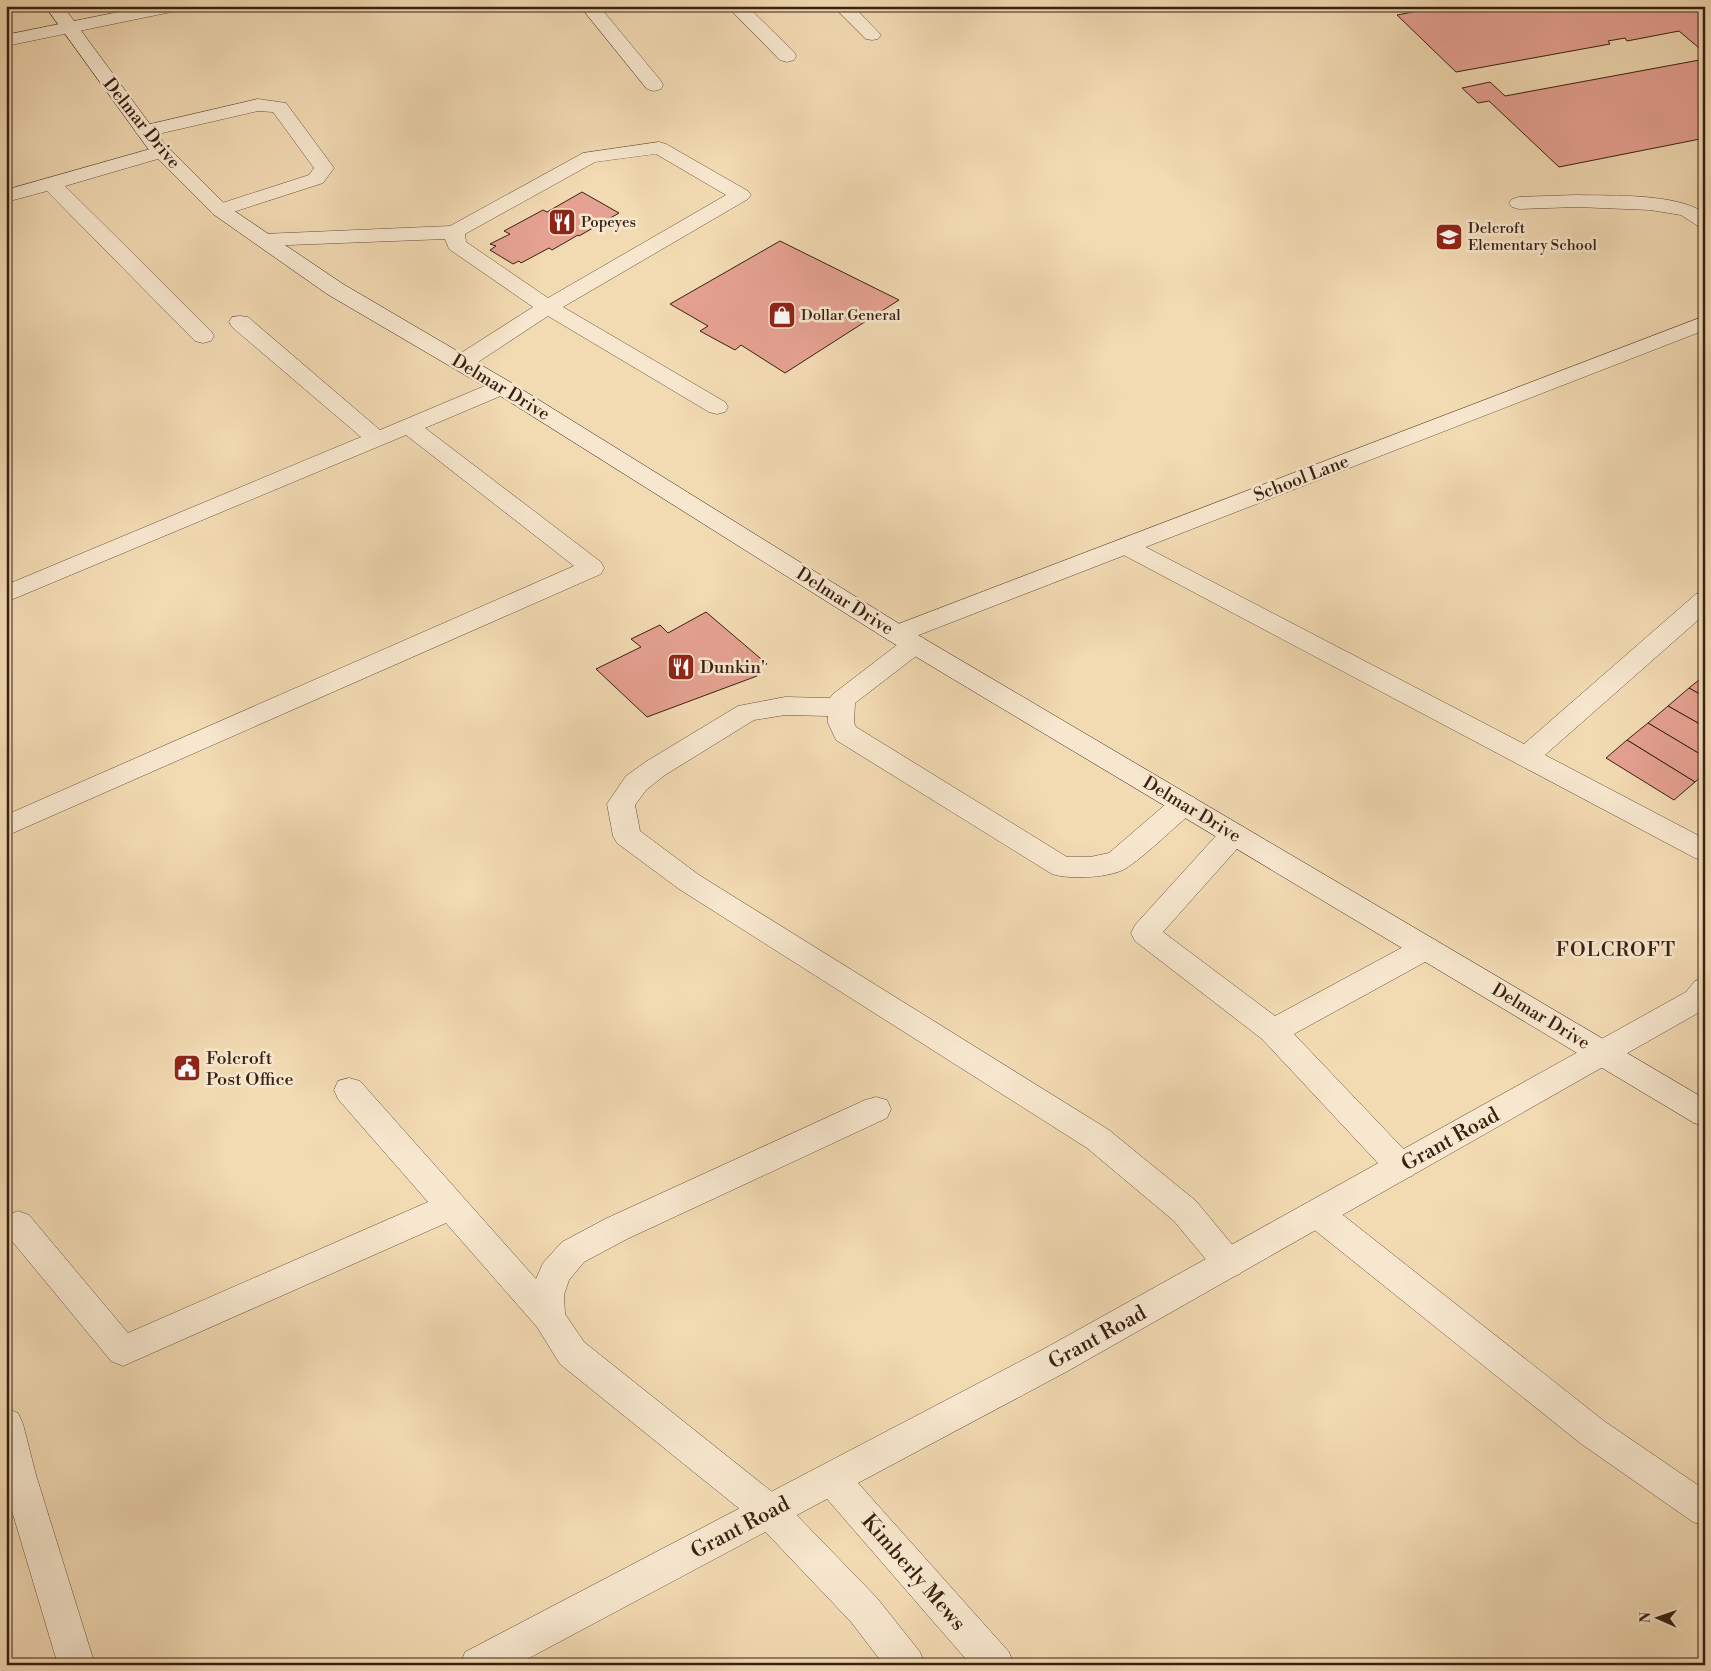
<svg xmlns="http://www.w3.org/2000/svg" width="1711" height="1671" font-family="'Libre Bodoni',serif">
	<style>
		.building { fill: #e5a191; stroke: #382012 }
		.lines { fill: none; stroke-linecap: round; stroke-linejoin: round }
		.lane-casing { stroke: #664e3a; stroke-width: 1 }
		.street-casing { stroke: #664e3a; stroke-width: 1 }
		.secondary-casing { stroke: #382012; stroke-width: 1 }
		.lane { fill: #f7e7ce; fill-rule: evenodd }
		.street { fill: #f7e7ce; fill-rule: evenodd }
		.secondary { fill: #f7e7ce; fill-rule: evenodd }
		.labels { text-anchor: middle; stroke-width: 5; stroke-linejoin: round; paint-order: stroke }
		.far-poi-label { font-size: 15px; fill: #382012; stroke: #f7e7ce; text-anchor: start }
		.street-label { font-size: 18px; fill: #382012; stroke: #f7e7ce }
		.poi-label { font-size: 18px; fill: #382012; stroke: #f7e7ce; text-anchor: start }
		.quarter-label { font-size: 20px; letter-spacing: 1px; fill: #382012; stroke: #f7e7ce }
		.near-street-label { font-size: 21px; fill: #382012; stroke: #f7e7ce }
	</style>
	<rect width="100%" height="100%" fill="#f2dab3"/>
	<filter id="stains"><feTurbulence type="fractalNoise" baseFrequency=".004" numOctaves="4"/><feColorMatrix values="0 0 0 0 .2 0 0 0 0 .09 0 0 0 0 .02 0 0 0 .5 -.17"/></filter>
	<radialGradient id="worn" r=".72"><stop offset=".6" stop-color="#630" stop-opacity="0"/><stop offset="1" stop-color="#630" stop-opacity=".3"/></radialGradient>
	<g class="building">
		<polygon points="1445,6 1705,6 1705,53 1679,31 1627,41 1625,38 1608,41 1610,44 1456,72 1397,15"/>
		<polygon points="1705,59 1705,138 1559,167 1489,101 1478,103 1462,88 1490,82 1505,96"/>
		<polygon points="582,192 619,213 579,236 578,235 552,250 549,248 521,263 519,261 513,264 490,250 496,246 490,244 510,234 504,231 543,210 547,212"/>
		<polygon points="780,241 899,300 785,373 741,345 735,350 700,331 708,326 670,304"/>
		<polygon points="706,612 767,664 753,670 757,676 647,717 596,669 641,647 631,639 660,625 668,633"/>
		<polygon points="1705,675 1705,697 1689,688"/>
		<polygon points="1689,688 1705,697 1705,727 1668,706"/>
		<polygon points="1668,706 1705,727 1705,757 1648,723"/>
		<polygon points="1648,723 1705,757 1705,773 1695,782 1627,740"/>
		<polygon points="1627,740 1695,782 1674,800 1606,758"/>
	</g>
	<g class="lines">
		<g class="lane-casing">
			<g id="lane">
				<polygon points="580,6 599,6 661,81 663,85 661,89 654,91 647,89"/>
				<polygon points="727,6 747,6 794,52 796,56 794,60 787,62 780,60"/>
				<polygon points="833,6 853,6 881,35 878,39 872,40 866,39"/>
				<polygon points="258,99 286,103 334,168 323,183 227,214 220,216 213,214 210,210 213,206 309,175 314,168 273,112 258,111 145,137 138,135 135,131 138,127"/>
				<path d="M659,142L666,144L748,191L751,195L748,199L563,307L725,402L728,407L725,412L717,414L709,412L548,316L469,368L461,370L453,368L450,363L453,358L533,307L449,249L445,239L263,246L256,244L253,240L256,236L263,234L450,226L583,153ZM656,154L726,195L548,298L466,242L465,234L595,162Z"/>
				<polygon points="161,146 168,148 171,152 168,156 65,186 211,331 214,336 211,341 203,343 195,341 47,191 6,202 6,190"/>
				<path d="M1577,195C1613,196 1675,193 1705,213V228L1698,226L1681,215L1650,210L1577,207L1519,209L1512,207L1509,203L1512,199L1519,197Z"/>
				<polygon points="240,316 248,317 380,430 494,382 502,380 510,382 513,387 510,392 425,428 601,562 604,568 601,574 6,836 6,815 574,566 406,435 6,602 6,585 361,437 232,327 229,322 232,317"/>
				<polygon points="1125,538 1134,541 1524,744 1696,594 1705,592 1705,614 1545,755 1705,839 1705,861 1695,858 1116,551 1113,546 1116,541"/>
				<path d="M915,635L924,638L928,644L924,650L855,703L854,723L856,727L1067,857H1090L1109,853L1174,797L1184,794L1194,797L1198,804L1194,811C1172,829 1151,851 1128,867C1113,878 1070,880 1052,874L836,740L828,723V716L785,715L754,720L665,775L646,790L635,805L640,831L699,875L1109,1130L1196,1201L1240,1254L1245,1264L1240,1274L1229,1278L1218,1274L1174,1221L1087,1148L679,889L617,843L613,836L607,804L626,776L647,761L738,706L785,697L830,698L833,694L906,638Z"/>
				<polygon points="1234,824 1244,827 1248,834 1244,841 1163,932 1275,1016 1416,940 1426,937 1436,940 1440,948 1436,956 1294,1034 1412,1158 1417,1167 1412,1176 1401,1180 1390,1176 1262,1039 1135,941 1131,933 1135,925 1224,827"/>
				<polygon points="349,1078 360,1081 536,1279 543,1263 562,1242 605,1219 865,1100 876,1097 887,1100 891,1109 887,1118 627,1239 584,1262 569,1280 564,1295 565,1314 584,1342 781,1499 877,1598 920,1652 925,1665 884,1665 851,1622 757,1523 560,1364 537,1327 446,1223 123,1366 111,1361 12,1241 6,1244 6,1216 18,1211 29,1215 128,1333 428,1202 338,1099 334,1090 338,1081"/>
				<polygon points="1318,1201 1329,1204 1604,1421 1705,1490 1705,1526 1693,1522 1580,1443 1307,1224 1302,1214 1307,1204"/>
				<polygon points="6,1408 18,1413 23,1424 36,1475 95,1665 58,1665 6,1491"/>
			</g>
		</g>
		<g class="street-casing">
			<g id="street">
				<polygon points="148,6 185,6 182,10 176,11 6,46 6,35"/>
				<polygon points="1705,316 1705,330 906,640 897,642 888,640 884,634 888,628"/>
				<polygon points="1705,978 1705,1009 1066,1372 858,1483 1009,1652 1014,1665 971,1665 827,1499 516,1665 460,1665 465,1652 1042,1350 1686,992 1695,981"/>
			</g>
		</g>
		<g class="secondary-casing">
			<polygon id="secondary" points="45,6 63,6 163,142 227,206 343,284 510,382 906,628 1705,1099 1705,1126 1694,1123 888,640 494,392 327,294 213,214 149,150"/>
		</g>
		<use href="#lane" class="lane"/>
		<use href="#street" class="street"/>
		<use href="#secondary" class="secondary"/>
	</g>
	<defs>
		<g id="restaurant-square" transform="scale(1.4375)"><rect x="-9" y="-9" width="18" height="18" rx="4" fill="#8f2418" stroke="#f7e7ce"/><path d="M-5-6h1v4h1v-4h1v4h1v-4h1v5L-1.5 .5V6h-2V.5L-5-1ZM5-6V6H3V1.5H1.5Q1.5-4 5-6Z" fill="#fff"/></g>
		<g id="school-square" transform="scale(1.4375)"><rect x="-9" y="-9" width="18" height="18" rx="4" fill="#8f2418" stroke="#f7e7ce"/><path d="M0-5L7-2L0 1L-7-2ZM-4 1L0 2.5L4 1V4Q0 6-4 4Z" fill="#fff"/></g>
		<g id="shop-square" transform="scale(1.4375)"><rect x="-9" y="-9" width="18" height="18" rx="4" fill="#8f2418" stroke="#f7e7ce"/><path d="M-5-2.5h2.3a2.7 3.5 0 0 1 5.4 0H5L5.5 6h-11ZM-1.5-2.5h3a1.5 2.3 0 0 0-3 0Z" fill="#fff"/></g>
		<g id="civic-square" transform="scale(1.4375)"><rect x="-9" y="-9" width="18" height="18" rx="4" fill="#8f2418" stroke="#f7e7ce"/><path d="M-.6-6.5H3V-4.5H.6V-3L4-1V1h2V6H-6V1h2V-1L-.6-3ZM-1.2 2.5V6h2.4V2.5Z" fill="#fff"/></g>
	</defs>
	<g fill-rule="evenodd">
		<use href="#restaurant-square" x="562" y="222"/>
		<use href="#school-square" x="1449" y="237"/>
		<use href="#shop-square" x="782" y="315"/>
		<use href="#restaurant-square" x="681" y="667"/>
		<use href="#civic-square" x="187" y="1068"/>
	</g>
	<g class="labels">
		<g class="far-poi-label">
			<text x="581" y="227">Popeyes</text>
			<text x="1468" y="233">Delcroft<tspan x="1468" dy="17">Elementary School</tspan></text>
			<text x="801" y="320">Dollar General</text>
		</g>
		<g class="street-label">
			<text transform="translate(142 123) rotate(51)" y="6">Delmar Drive</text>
			<text transform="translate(501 387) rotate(31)" y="6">Delmar Drive</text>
			<text transform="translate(1301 478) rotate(-21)" y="6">School Lane</text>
			<text transform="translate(845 601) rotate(32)" y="6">Delmar Drive</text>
			<text transform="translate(1192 809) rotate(31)" y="6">Delmar Drive</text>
			<text transform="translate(1541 1016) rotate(31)" y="6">Delmar Drive</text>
		</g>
		<g class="poi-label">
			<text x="700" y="673">Dunkin'</text>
			<text x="206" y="1064">Folcroft<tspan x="206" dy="21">Post Office</tspan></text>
		</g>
		<g class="quarter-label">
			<text x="1616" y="956">FOLCROFT</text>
		</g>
		<g class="near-street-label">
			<text transform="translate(1450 1139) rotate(-29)" y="7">Grant Road</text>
			<text transform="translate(1097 1337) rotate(-29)" y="7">Grant Road</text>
			<text transform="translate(740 1527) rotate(-28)" y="7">Grant Road</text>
			<text transform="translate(914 1572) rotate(49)" y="7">Kimberly Mews</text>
		</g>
	</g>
	<rect width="1711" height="1671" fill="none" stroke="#f2dab3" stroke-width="25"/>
	<rect x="8" y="8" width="1696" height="1656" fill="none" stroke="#382012" stroke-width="2.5"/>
	<rect x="12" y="12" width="1686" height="1646" fill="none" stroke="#382012"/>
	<g transform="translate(1658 1618) rotate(272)" stroke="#f7e7ce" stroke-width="4" paint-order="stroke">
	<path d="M0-4L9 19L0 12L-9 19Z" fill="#382012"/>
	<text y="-8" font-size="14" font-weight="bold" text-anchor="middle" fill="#382012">N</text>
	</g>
	<rect width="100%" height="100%" filter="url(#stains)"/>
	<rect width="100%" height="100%" fill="url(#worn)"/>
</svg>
